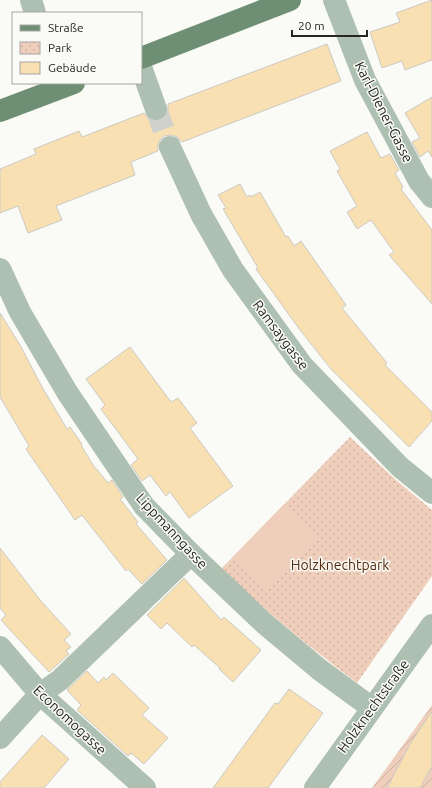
<svg xmlns="http://www.w3.org/2000/svg" width="432" height="788" font-family="Ubuntu,sans-serif">
	<style>
		.park { fill: url(#park-dots) }
		.garden { fill: url(#garden-furrows) }
		.pitch { fill: #efcebc }
		.building { fill: #f9e0b2; stroke: #cbc9c4 }
		.lines { fill: none; stroke-linecap: round; stroke-linejoin: round }
		.minor-tunnel { stroke: #d0d1cc; stroke-width: 22; stroke-dasharray: 22 11; stroke-linecap: butt }
		.minor { stroke: #aec0b1; stroke-width: 22 }
		.major { stroke: #6e8f74; stroke-width: 22 }
		.labels { text-anchor: middle; stroke-width: 3; stroke-linejoin: round; paint-order: stroke }
		.street-label { font-size: 14px; fill: #262725; stroke: #fafbf6 }
		.park-label { font-size: 14px; fill: #55290d; stroke: #fafbf6 }
	</style>
	<defs>
		<pattern id="park-dots" width="8" height="8" patternUnits="userSpaceOnUse"><rect width="8" height="8" fill="#efcebc"/><path d="M2 2h.1M6 6h.1" fill="none" stroke="#cdb1a1" stroke-width="1.8" stroke-linecap="round"/></pattern>
		<pattern id="garden-furrows" width="10" height="10" patternUnits="userSpaceOnUse"><rect width="10" height="10" fill="#efcebc"/><path d="M-1 1l2-2M0 10L10 0M9 11l2-2" fill="none" stroke="#cdb1a1"/></pattern>
	</defs>
	<rect width="100%" height="100%" fill="#fafbf6"/>
	<path class="park" d="M350,437L396,480L432,510V576L357,683C309,647 264,610 221,569Z"/>
	<polygon class="garden" points="432,705 432,788 372,788"/>
	<polygon class="pitch" points="284,504 317,536 265,590 232,558"/>
	<g class="building">
		<polygon points="432,0 432,60 405,70 402,61 382,68 370,32 400,22 396,13"/>
		<polygon points="327,44 341,81 182,142 177,137 171,135 164,136 160,140 158,145 158,151 131,162 135,175 56,206 62,220 28,233 18,206 0,213 0,169 36,154 34,149 79,131 82,137 144,113 148,118 153,121 161,121 165,117 168,112 168,104"/>
		<polygon points="432,97 432,157 428,151 420,157 412,142 420,138 405,113"/>
		<polygon points="367,132 381,158 390,154 399,170 395,173 403,187 401,189 432,230 432,304 389,255 394,252 371,220 357,229 347,212 357,206 337,171 340,169 330,151"/>
		<polygon points="240,184 247,197 250,195 251,197 260,192 286,237 288,236 294,246 301,241 346,305 342,308 387,363 385,365 432,412 432,421 409,447 331,369 300,330 256,269 258,268 223,209 226,208 218,195"/>
		<polygon points="0,313 20,345 42,387 67,429 70,427 82,444 81,445 93,465 108,483 112,480 123,497 120,499 138,522 136,524 167,560 142,584 128,569 126,571 82,515 75,520 26,449 29,446 0,397"/>
		<polygon points="130,347 171,402 178,398 197,423 190,428 233,486 189,518 170,492 166,496 150,475 142,481 131,465 138,459 101,409 105,405 86,379"/>
		<polygon points="0,548 41,601 71,634 64,640 71,647 66,651 69,654 49,672 1,620 6,615 0,608"/>
		<polygon points="184,578 221,620 224,617 261,650 233,682 219,669 220,668 194,645 192,647 167,623 161,629 147,615"/>
		<polygon points="87,671 98,683 104,677 106,680 113,673 149,708 142,715 168,738 144,764 131,753 128,756 77,710 81,705 67,690"/>
		<polygon points="289,689 323,713 268,788 213,788 275,703 278,704"/>
		<polygon points="432,711 432,766 420,788 387,788 410,744"/>
		<polygon points="42,735 69,759 44,788 0,788 0,782"/>
	</g>
	<g class="lines">
		<polyline class="minor-tunnel" points="156,109 170,147"/>
		<g class="minor">
			<polyline points="31,0 35,13"/>
			<polyline points="334,0 365,80 419,181 432,197"/>
			<polyline points="141,67 156,109"/>
			<polyline points="170,147 201,214 233,270 302,365 400,467 432,493"/>
			<polyline points="0,269 20,312 67,392 144,506 191,554 265,624 320,670 372,708"/>
			<polyline points="0,647 40,694 145,788"/>
			<polyline points="0,738 40,694 60,680 191,554"/>
			<polyline points="315,788 432,625"/>
		</g>
		<g class="major">
			<polyline points="141,58 290,0"/>
			<polyline points="0,111 74,83"/>
		</g>
	</g>
	<g class="labels">
		<g class="street-label">
			<text transform="translate(384 112) rotate(63)" y="5">Karl-Diener-Gasse</text>
			<text transform="translate(281 335) rotate(53)" y="5">Ramsaygasse</text>
			<text transform="translate(172 531) rotate(47)" y="5">Lippmanngasse</text>
			<text transform="translate(373 706) rotate(-54)" y="5">Holzknechtstraße</text>
			<text transform="translate(70 720) rotate(43)" y="5">Economogasse</text>
		</g>
		<g class="park-label">
			<text x="340" y="570">Holzknechtpark</text>
		</g>
	</g>
	<rect x="12" y="12" width="130" height="72" fill="#fafbf6" stroke="#a5a6a2"/>
	<rect x="20" y="25" width="20" height="6" fill="#6e8f74" stroke="#a5a6a2"/>
	<text x="48" y="32" font-size="12" fill="#262725">Straße</text>
	<rect x="20" y="42" width="20" height="12" fill="url(#park-dots)" stroke="#a5a6a2"/>
	<text x="48" y="52" font-size="12" fill="#262725">Park</text>
	<rect x="20" y="62" width="20" height="12" fill="#f9e0b2" stroke="#a5a6a2"/>
	<text x="48" y="72" font-size="12" fill="#262725">Gebäude</text>
	<path d="M292 30v6h75v-6" fill="none" stroke="#262725" stroke-width="2"/>
	<text x="298" y="30" font-size="12" fill="#262725" stroke="#fafbf6" stroke-width="3" paint-order="stroke">20 m</text>
</svg>
